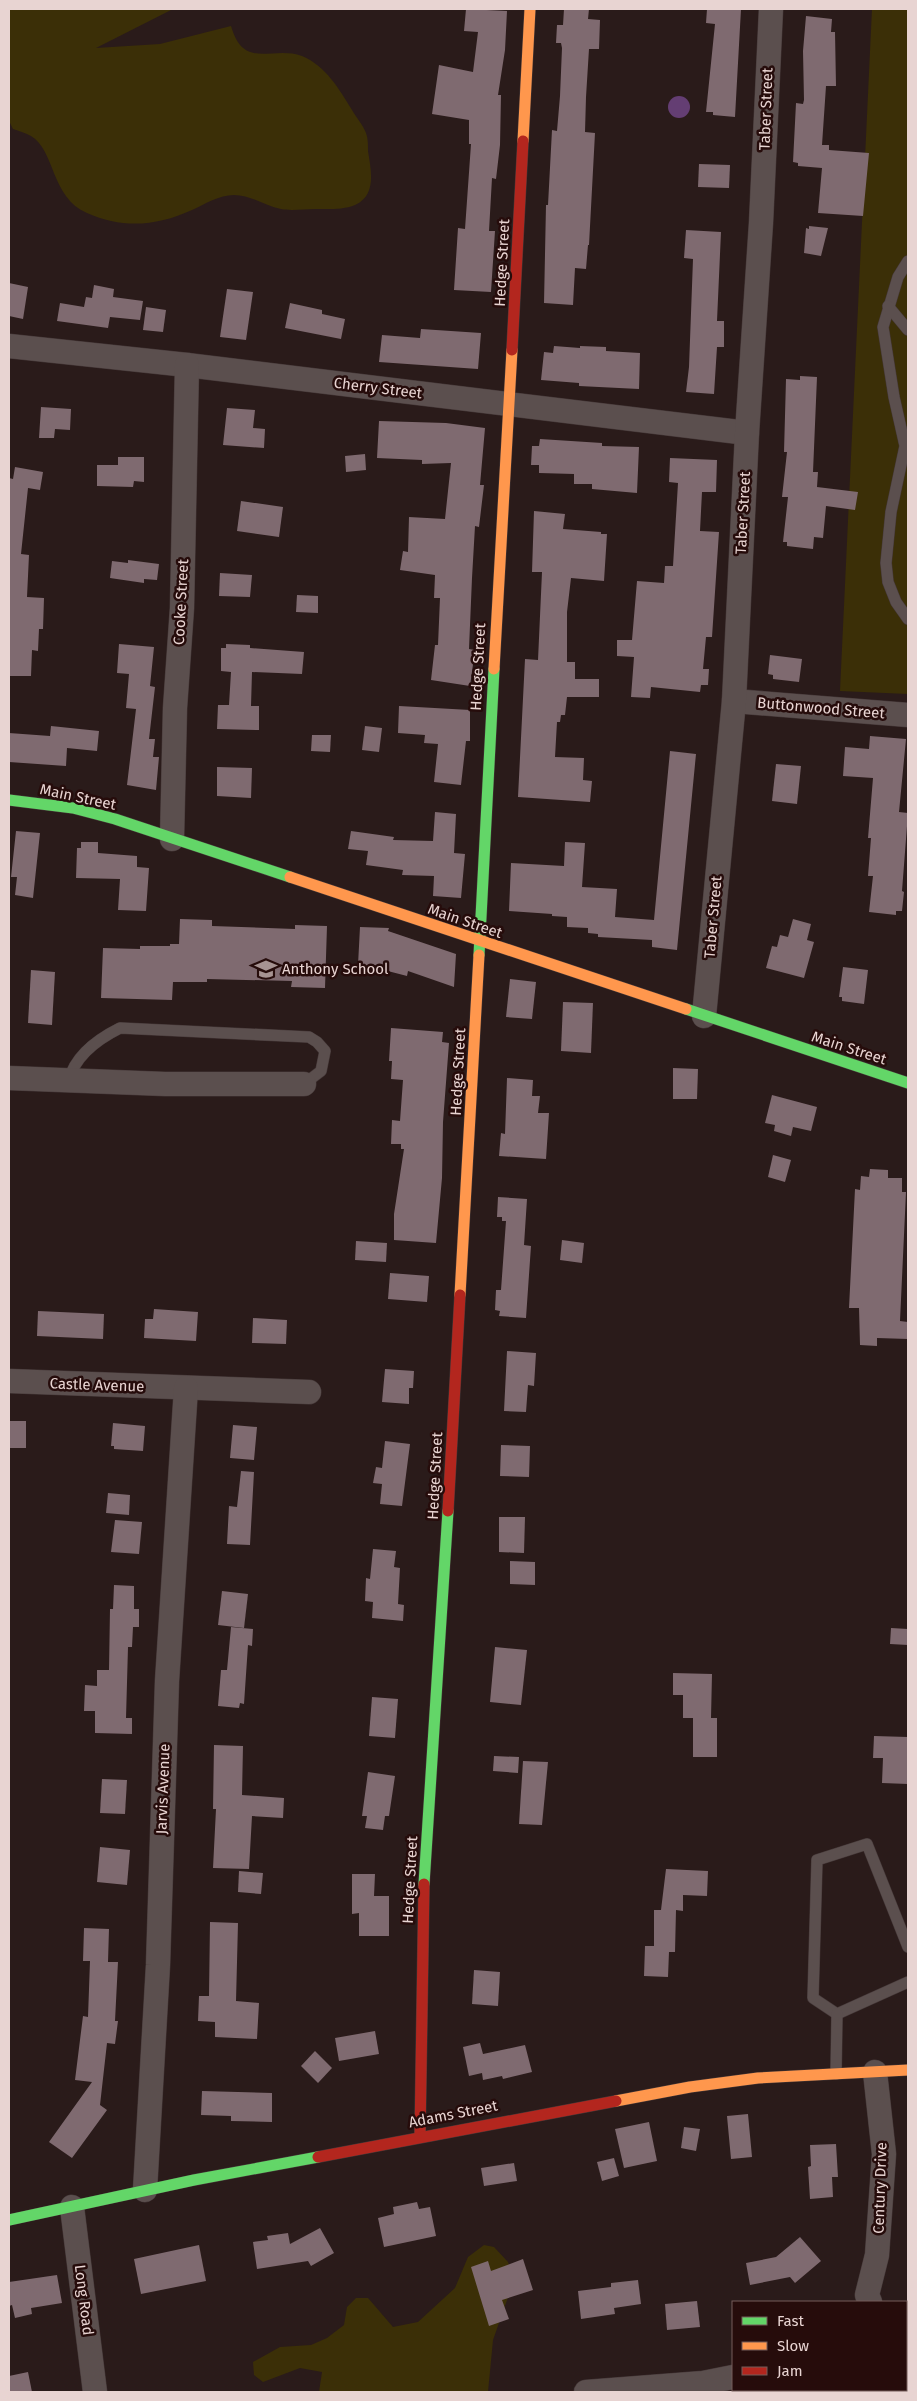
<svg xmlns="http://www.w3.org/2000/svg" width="917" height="2401" font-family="'Fira Sans',sans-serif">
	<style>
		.green { fill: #3b2f07 }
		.water { fill: #643e73 }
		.building { fill: #7f6a70 }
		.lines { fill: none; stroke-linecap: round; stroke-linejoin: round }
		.lane-casing { stroke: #453838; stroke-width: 12 }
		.street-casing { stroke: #453838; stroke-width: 25 }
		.fast-casing { stroke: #453838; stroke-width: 12 }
		.slow-casing { stroke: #453838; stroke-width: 12 }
		.jam-casing { stroke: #453838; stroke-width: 12 }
		.lane { stroke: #5b4f4e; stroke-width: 11 }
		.street { stroke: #5b4f4e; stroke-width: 24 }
		.fast { stroke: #63d668; stroke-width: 11 }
		.slow { stroke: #ff974d; stroke-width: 11 }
		.jam { stroke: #b3261e; stroke-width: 11 }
		.labels { text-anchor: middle; stroke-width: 5; stroke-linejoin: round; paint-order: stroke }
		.street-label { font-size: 15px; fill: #e8d4d2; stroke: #260c0b }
		.poi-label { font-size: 15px; fill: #e8d4d2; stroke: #260c0b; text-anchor: start }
	</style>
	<rect width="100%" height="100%" fill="#2a1b1a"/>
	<g class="green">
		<path d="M9,9H173L96,48L160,44L231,26C244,71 272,45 302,56C326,66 339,89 352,110C356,117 363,125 366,133C368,138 368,145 368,151C371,170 377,195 355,205C343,210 328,209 315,209C304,209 291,211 281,209C265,206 251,195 234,195C219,195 205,204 192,210C157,226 123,229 87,213C51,198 55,150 31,136C26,133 19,131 13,129L9,121Z"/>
		<polygon points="872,9 908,9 908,694 840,691"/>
		<polygon points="484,2245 494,2247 508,2262 514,2280 493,2340 488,2392 319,2392 322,2372 300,2368 263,2382 254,2375 253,2362 280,2347 311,2345 327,2338 344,2325 347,2307 356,2298 368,2298 393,2327 418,2322 455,2288 468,2257"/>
	</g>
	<circle class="water" cx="679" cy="107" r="11"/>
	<g class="building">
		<polygon points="466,9 507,11 505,50 498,95 501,95 500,145 496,179 492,178 489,231 495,231 491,292 454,290 458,228 465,229 471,144 469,144 469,120 432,114 439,65 473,72 478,32 464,31"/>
		<polygon points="564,9 589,9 588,19 600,20 599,49 589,49 586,97 585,132 595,133 589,245 588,245 586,269 575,268 573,305 544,303 546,205 548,205 552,130 557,131 560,96 562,48 561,43 556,43 557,25 563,25"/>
		<polygon points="707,9 741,9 735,117 713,115 713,112 706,112 715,24 706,23"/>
		<polygon points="806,16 832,19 831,32 835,32 836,86 826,86 822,145 829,145 829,150 869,153 863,216 818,213 822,168 798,166 798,163 793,162 796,103 803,104 804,100 803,51"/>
		<polygon points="699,164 730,165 729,188 698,187"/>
		<polygon points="809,226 828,228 821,256 804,253 806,228 809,229"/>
		<polygon points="686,230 721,232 717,321 724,321 724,347 717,347 714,394 686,392 689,367 693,259 684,258"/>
		<polygon points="9,283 28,287 23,319 9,316"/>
		<polygon points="94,285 114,289 113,297 143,301 140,320 110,317 108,328 57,321 60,303 84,307 86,297 92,298"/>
		<polygon points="227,289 253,292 246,340 220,337"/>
		<polygon points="290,303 322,310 322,314 345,319 341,339 285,328"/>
		<polygon points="146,307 166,310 163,332 143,330"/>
		<polygon points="421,329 481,333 478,369 379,362 382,335 420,338"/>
		<polygon points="554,346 580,348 580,346 606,347 606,351 640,353 639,389 579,386 579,383 541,380 544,352 553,353"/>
		<polygon points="800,376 817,377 813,472 818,472 817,487 858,492 855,510 826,506 823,538 814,537 813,549 787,546 787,542 783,542 788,497 782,497 787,452 784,452 786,379 800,380"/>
		<polygon points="41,407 71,409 70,430 55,429 54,438 39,438"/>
		<polygon points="227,408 255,410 253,428 265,429 264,448 223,445"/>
		<polygon points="379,421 446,423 485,428 480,485 484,485 479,527 475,526 472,578 469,649 475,650 470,686 431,680 435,645 438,645 440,598 434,598 435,575 400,570 403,551 408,552 409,517 445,519 451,463 422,464 422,460 377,458"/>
		<polygon points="540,439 602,443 602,446 639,447 637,493 592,489 592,484 574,484 574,474 539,473 539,465 531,465 532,446 539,446"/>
		<polygon points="365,454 366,470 346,472 345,456"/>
		<polygon points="118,457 144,457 144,482 134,481 133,487 97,486 97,465 118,465"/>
		<polygon points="670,458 717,460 716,492 702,492 700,531 719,532 712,637 706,637 703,669 709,669 708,685 701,685 700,692 651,687 650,698 631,697 634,657 617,656 617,640 632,640 637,581 664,583 665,566 673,566 678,483 669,482"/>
		<polygon points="15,467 43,472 40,490 28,488 21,554 29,555 27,597 44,598 43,629 39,629 38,651 32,650 31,676 9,676 9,478 13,479"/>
		<polygon points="241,501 283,507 279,537 237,531"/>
		<polygon points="534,511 565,514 563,529 601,532 601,534 607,534 604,581 571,578 567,612 567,662 575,662 575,679 599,679 599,697 567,697 565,715 561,715 560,722 557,722 555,757 584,758 583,780 592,781 590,802 518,797 525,659 538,660 542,572 532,572"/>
		<polygon points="128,560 159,564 157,580 144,579 144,583 110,578 112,561 128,563"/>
		<polygon points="220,573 252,575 250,597 219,596"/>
		<polygon points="297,595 318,596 318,613 296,612"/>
		<polygon points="119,644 154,647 150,686 155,687 149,739 155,739 153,757 159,757 156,790 127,785 136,709 126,708 129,674 117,673"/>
		<polygon points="226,644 250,645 250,648 304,652 302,674 252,672 251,706 259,706 259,730 217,729 218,705 229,705 231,672 221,671 221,648 226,648"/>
		<polygon points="770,655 802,659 799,682 773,679 773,675 768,674"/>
		<polygon points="399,706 470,710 470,741 466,741 461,785 434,782 438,744 424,743 425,735 398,733"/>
		<polygon points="51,726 99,731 97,751 67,748 66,766 9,762 9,733 50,736"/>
		<polygon points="365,726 382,728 379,752 362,750"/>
		<polygon points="312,735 331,735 330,752 311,751"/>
		<polygon points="870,736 906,739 899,812 908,813 902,891 904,892 902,911 896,911 896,915 869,912 873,876 868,876 871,838 868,838 873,778 843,776 845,747 869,749"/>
		<polygon points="670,751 696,754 677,950 652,947 652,940 598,937 598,934 588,933 588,928 567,927 567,917 552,916 552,914 509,911 511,863 564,866 565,842 585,843 582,887 617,889 615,917 654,920"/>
		<polygon points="776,764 801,766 797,804 772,801"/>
		<polygon points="217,767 252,768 251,798 217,796"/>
		<polygon points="435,812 456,814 454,853 465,854 461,898 433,896 434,876 402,875 403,870 366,865 368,851 348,849 351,831 394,837 393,840 433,841"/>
		<polygon points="16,831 40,833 33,898 15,895 17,877 11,877"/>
		<polygon points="81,842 98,842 98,853 137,856 137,867 149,868 146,911 118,910 120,879 76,878 77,848 81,848"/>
		<polygon points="180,919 212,920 212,926 295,929 295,925 327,926 325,988 291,987 292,981 207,979 207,982 173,982 172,1000 101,998 103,948 140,949 140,946 170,946 170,944 179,944"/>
		<polygon points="793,919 811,924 807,940 814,942 804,978 766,968 772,946 777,947 780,935 788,937"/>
		<polygon points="360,927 389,928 388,931 456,954 454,987 408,971 407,976 380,969 380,972 363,972 363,966 358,965"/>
		<polygon points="843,967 868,970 864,1004 842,1001 842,997 839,997"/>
		<polygon points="31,970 55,972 52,1025 28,1023"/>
		<polygon points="510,979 536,982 532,1019 506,1017"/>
		<polygon points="563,1002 593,1003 591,1053 561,1051"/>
		<polygon points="391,1028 443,1032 442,1042 449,1043 443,1122 442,1178 436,1243 394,1240 394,1214 404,1149 401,1149 401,1144 391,1144 392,1120 400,1121 403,1080 391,1079 392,1061 389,1061"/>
		<polygon points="673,1068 698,1069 697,1099 673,1099"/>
		<polygon points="507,1078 533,1080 532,1096 540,1096 538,1113 549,1113 546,1159 499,1156 501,1133 505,1134"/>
		<polygon points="772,1095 817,1107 811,1131 793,1127 791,1136 774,1131 775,1125 765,1123"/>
		<polygon points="773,1155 791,1160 785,1182 768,1177"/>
		<polygon points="870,1169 888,1170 888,1178 902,1178 902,1192 906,1192 900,1321 908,1322 908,1339 877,1338 877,1346 860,1345 859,1308 849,1308 855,1189 860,1190 861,1176 869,1177"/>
		<polygon points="498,1197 527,1199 524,1245 531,1246 526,1318 499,1316 500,1311 495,1310 496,1290 501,1290 506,1221 502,1221 502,1217 497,1217"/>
		<polygon points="562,1240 584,1243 582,1263 560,1260"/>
		<polygon points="356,1241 387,1243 386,1262 355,1260"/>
		<polygon points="390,1273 429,1276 427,1302 388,1299"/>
		<polygon points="154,1309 198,1312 196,1341 144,1338 145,1319 153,1319"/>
		<polygon points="38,1311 104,1314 103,1339 37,1336"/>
		<polygon points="253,1318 287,1320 286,1344 252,1343"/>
		<polygon points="507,1351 536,1353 534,1386 528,1385 526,1412 504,1411"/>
		<polygon points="385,1369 414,1371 413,1388 409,1388 409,1404 382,1402"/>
		<rect x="9" y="1421" width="17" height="27"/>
		<polygon points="113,1423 145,1426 143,1451 114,1449 114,1446 111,1446"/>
		<polygon points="233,1425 257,1427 254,1460 230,1458"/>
		<polygon points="385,1441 410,1444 402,1506 380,1504 382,1484 373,1483 376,1467 382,1468"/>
		<polygon points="501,1445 530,1446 529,1477 500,1476"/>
		<polygon points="241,1471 254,1472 250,1545 227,1544 229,1506 237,1507"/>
		<polygon points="108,1493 130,1495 129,1515 106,1513"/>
		<polygon points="499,1517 525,1517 524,1553 499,1552"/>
		<polygon points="115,1520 142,1522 139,1554 111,1552"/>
		<polygon points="373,1549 396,1551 394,1567 400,1568 398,1604 404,1605 403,1621 372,1618 373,1602 365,1601 366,1578 370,1579"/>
		<polygon points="510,1561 535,1562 535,1585 510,1584"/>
		<polygon points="114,1585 134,1586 134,1609 139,1609 139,1627 133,1627 132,1647 128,1647 126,1718 132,1718 132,1734 95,1733 95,1711 84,1711 85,1685 97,1686 97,1670 109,1670 110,1609 113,1609"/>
		<polygon points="222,1591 248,1594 244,1628 218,1625"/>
		<polygon points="231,1627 253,1629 252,1646 248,1645 244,1704 240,1703 239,1708 218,1706 221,1670 227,1670"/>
		<polygon points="891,1628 908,1629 908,1645 890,1644"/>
		<polygon points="495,1647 527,1650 521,1705 490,1702"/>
		<polygon points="673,1673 712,1674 711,1718 717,1718 717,1757 693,1757 693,1718 683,1718 683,1695 673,1695"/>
		<polygon points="372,1697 398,1699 395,1738 369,1736"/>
		<polygon points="874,1736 908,1737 908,1784 882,1783 883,1758 873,1758"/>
		<polygon points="214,1745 243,1746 242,1795 284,1798 283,1818 252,1816 249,1869 213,1868 216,1809 213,1809"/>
		<polygon points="494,1756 519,1757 518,1773 493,1771"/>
		<polygon points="523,1761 548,1762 542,1825 519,1824"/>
		<polygon points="368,1772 395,1776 389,1816 385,1816 383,1830 365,1828 367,1816 362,1816"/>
		<polygon points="102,1779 127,1780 125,1814 100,1813"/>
		<polygon points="100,1847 130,1850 127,1885 97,1882"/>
		<polygon points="666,1869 708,1871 707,1896 683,1895 683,1911 676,1910 675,1952 669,1952 668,1977 644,1976 645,1946 654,1946 654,1910 661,1910"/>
		<polygon points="239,1871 263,1873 261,1894 238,1892"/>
		<polygon points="352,1874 375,1874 374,1896 389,1896 389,1936 359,1936 359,1913 352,1914"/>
		<polygon points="210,1922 238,1923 236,2001 259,2003 257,2039 215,2037 215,2022 198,2021 199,1996 209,1996"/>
		<polygon points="84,1928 109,1929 108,1962 118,1962 115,2021 118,2021 115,2044 107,2043 100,2105 107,2110 72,2158 49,2142 92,2082 75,2080 83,2016 88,2017 90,1961 83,1961"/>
		<polygon points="474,1970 500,1972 498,2006 472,2004"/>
		<polygon points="375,2031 379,2054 339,2061 335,2038"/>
		<polygon points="480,2043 483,2054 525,2045 532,2072 503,2079 502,2076 483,2080 482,2073 469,2076 463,2047"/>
		<polygon points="315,2051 332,2068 318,2083 301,2066"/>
		<polygon points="202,2091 272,2093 272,2122 231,2121 231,2116 201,2115"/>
		<polygon points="748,2114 752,2157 731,2159 727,2116"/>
		<polygon points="649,2122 657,2161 624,2168 615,2129"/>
		<polygon points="684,2127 700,2129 696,2151 681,2148"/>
		<polygon points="836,2144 838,2177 832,2177 833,2197 810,2199 808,2167 811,2166 810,2145"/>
		<polygon points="614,2158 619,2176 602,2181 597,2162"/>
		<polygon points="514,2163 517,2181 484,2186 481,2168"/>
		<polygon points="417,2202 419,2209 430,2207 436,2236 384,2247 378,2218 394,2214 393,2207"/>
		<polygon points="320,2228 334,2253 311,2266 308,2261 257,2269 253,2242 268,2240 267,2236 288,2233 290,2244"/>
		<polygon points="800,2237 821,2261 795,2283 790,2277 750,2285 746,2263 776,2257"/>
		<polygon points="199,2245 206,2281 141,2294 134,2259"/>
		<polygon points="523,2259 533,2290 502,2300 509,2319 489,2326 471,2267 488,2261 491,2271"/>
		<polygon points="57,2275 62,2303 31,2308 32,2314 15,2318 12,2305 9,2306 9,2282"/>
		<polygon points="638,2280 641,2304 614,2308 615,2314 581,2319 578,2291 611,2287 611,2283"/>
		<polygon points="697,2301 700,2327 667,2330 665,2304"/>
		<polygon points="28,2372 32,2392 9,2392 9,2376"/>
	</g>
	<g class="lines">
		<g class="lane-casing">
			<g id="lane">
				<polyline points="908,261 898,277 883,327 894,397 905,446 891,512 886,563 888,582 896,602 908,619"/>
				<polyline points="888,306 908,330"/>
				<path d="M69,1080C75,1056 98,1039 120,1028L309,1037L317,1042L325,1051L321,1071L304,1084"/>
				<polyline points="837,2014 813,1998 817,1860 867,1844 908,1947"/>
				<polyline points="837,2014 908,1982"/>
				<polyline points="836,2074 837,2014"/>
			</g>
		</g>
		<g class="street-casing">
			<g id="street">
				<polyline points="9,346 187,365 747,433"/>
				<polyline points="734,701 908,715"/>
				<polyline points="172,839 175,708 182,608 187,365"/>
				<polyline points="704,1016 734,701 747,433 761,223 771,9"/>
				<polyline points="9,1078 165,1084 304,1084"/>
				<polyline points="9,1381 309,1392"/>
				<polyline points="145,2190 158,1965 167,1681 186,1388"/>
				<polyline points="72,2207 95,2392"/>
				<polyline points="870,2302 867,2295 877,2255 884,2154 875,2072"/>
				<polyline points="906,2371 908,2375"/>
				<polyline points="586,2392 703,2383 733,2377"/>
			</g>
		</g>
		<g class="fast-casing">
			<g id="fast">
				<polyline points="9,800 73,808 115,819 290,877"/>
				<polyline points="479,955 494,669"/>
				<polyline points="686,1009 908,1083"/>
				<polyline points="424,1884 448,1511"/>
				<polyline points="9,2220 194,2180 318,2157"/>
			</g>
		</g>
		<g class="slow-casing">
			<g id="slow">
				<polyline points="523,141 530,9"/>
				<polyline points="494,669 512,350"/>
				<polyline points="290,877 686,1009"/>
				<polyline points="460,1295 479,955"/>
				<polyline points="616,2101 690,2087 758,2078 908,2070"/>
			</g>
		</g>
		<g class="jam-casing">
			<g id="jam">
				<polyline points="512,350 523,141"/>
				<polyline points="448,1511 460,1295"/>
				<polyline points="420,2136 424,1884"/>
				<polyline points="318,2157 616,2101"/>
			</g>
		</g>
		<use href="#lane" class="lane"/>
		<use href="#street" class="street"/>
		<use href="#fast" class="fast"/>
		<use href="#slow" class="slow"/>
		<use href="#jam" class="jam"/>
	</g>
	<defs>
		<g id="school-bare" transform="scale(1.725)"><path d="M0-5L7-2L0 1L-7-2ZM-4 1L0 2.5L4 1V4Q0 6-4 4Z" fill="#a69392" stroke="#260c0b" stroke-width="2.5" paint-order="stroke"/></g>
	</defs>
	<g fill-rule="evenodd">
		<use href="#school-bare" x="266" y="969"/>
	</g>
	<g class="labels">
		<g class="street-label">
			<text transform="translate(766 109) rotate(-88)" y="5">Taber Street</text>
			<text transform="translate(502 263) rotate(-87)" y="5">Hedge Street</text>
			<text transform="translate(378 388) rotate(7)" y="5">Cherry Street</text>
			<text transform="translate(743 513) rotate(-87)" y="5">Taber Street</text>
			<text transform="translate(181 602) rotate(-87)" y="5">Cooke Street</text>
			<text transform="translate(478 667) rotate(-87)" y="5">Hedge Street</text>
			<text transform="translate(821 708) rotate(5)" y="5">Buttonwood Street</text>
			<text transform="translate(78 797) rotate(12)" y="5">Main Street</text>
			<text transform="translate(713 917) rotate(-85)" y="5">Taber Street</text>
			<text transform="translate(465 921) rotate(19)" y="5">Main Street</text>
			<text transform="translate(849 1048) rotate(18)" y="5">Main Street</text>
			<text transform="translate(458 1072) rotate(-87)" y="5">Hedge Street</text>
			<text transform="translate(97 1385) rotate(2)" y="5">Castle Avenue</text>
			<text transform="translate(435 1476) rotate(-87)" y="5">Hedge Street</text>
			<text transform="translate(163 1789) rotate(-88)" y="5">Jarvis Avenue</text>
			<text transform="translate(410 1880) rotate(-87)" y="5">Hedge Street</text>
			<text transform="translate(453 2114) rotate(-11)" y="5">Adams Street</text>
			<text transform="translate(880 2188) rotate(-88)" y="5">Century Drive</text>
			<text transform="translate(84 2300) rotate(83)" y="5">Long Road</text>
		</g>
		<g class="poi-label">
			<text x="282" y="974">Anthony School</text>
		</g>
	</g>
	<rect width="917" height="2401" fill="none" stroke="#e8d4d2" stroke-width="20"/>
	<rect x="732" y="2301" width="175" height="90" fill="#260c0b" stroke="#745c5b"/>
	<rect x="742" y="2317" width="25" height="8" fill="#63d668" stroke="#745c5b"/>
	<text x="777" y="2326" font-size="15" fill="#e8d4d2">Fast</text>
	<rect x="742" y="2342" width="25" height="8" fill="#ff974d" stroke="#745c5b"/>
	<text x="777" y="2351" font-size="15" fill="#e8d4d2">Slow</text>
	<rect x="742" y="2367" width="25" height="8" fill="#b3261e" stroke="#745c5b"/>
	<text x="777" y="2376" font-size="15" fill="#e8d4d2">Jam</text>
</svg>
